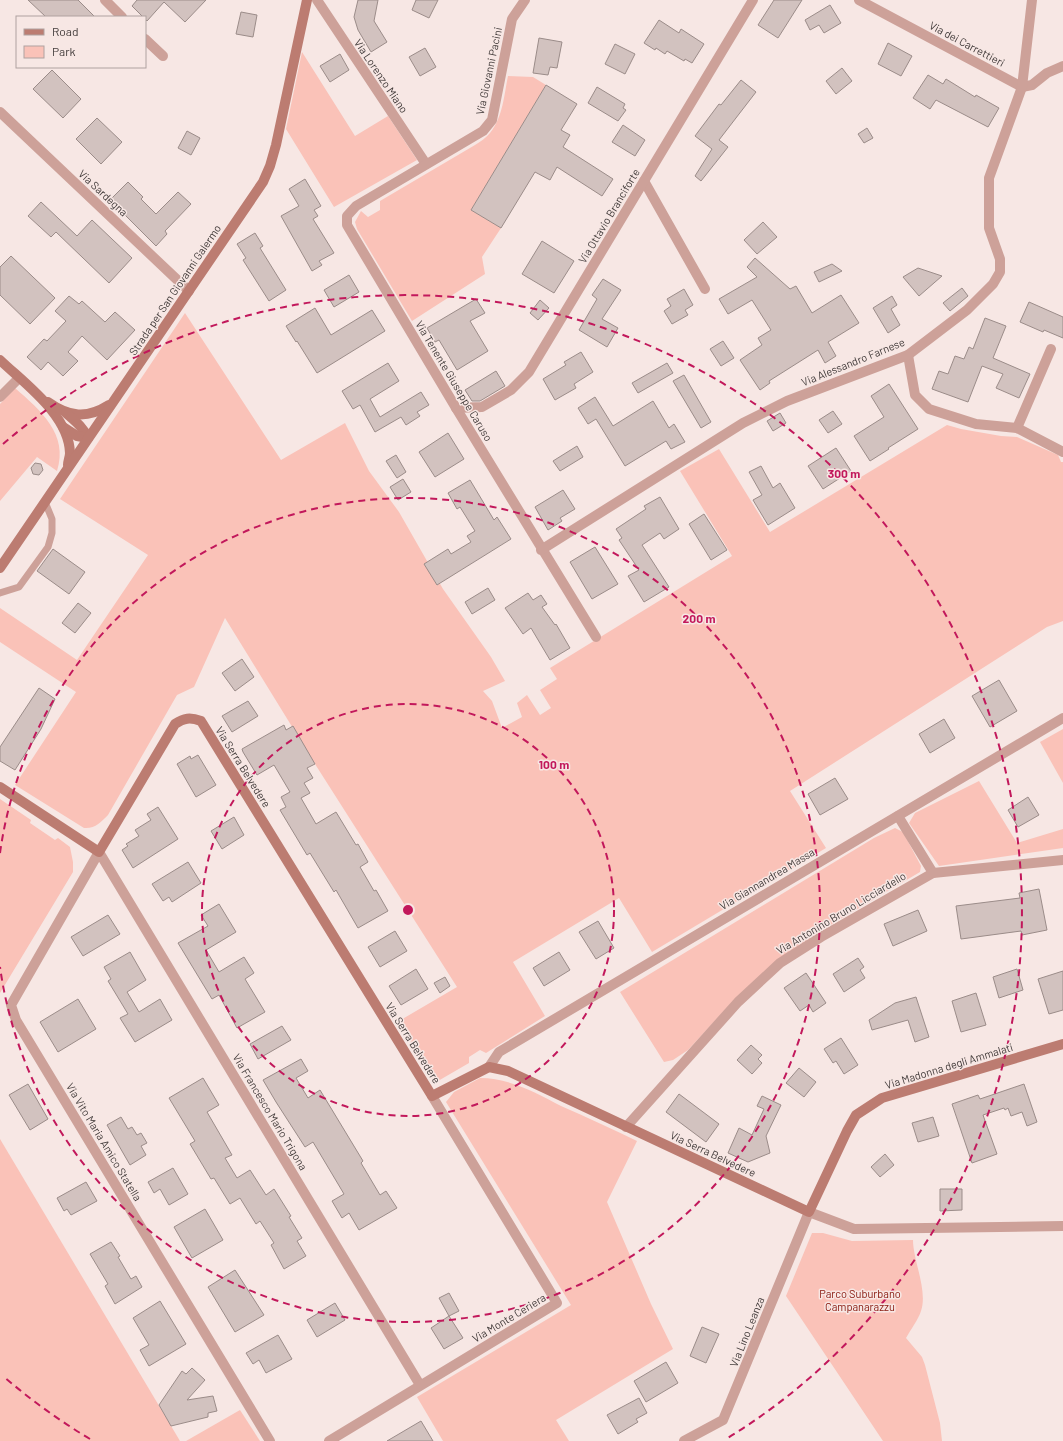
<svg xmlns="http://www.w3.org/2000/svg" width="1063" height="1441" font-family="Barlow,sans-serif">
	<style>
		.green { fill: #fac2b8 }
		.building { fill: #d2c2bf; stroke: #9b8c89 }
		.lines { fill: none; stroke-linecap: round; stroke-linejoin: round }
		.lane { stroke: #cda199; stroke-width: 7 }
		.street { stroke: #cda199; stroke-width: 10 }
		.secondary { stroke: #bc7c71; stroke-width: 10 }
		.ring { fill: none; stroke: #c2185b; stroke-width: 2; stroke-dasharray: 7 5 }
		.labels { text-anchor: middle; stroke-width: 3; stroke-linejoin: round; paint-order: stroke }
		.street-label { font-size: 11px; fill: #423b3a; stroke: #f7e7e4 }
		.park-label { font-size: 11px; fill: #861308; stroke: #f7e7e4 }
		.centre { fill: #c2185b; stroke: #f7e7e4; stroke-width: 2 }
		.ring-label { font-size: 12px; text-anchor: middle; font-weight: bold; fill: #c2185b; stroke: #f7e7e4; stroke-width: 3; stroke-linejoin: round; paint-order: stroke }
	</style>
	<rect width="100%" height="100%" fill="#f7e7e4"/>
	<g class="green">
		<polygon points="302,52 355,136 388,116 417,160 334,207 286,129"/>
		<path d="M508,76L533,77L546,85L471,210L501,228L482,257L485,274L412,321L357,229L355,222L361,211L368,217L380,210V201L475,145C480,142 486,138 490,133C503,117 504,95 508,76Z"/>
		<path d="M185,313L281,460L345,423L369,471L399,512L443,589L491,657L505,681L483,691L492,701L502,728L522,717L517,703L527,695L540,715L551,708L540,690L557,679L550,668L732,556L680,471L719,449L770,532L947,425L961,429L1001,436L1017,437L1058,455L1061,462H1063V621L1047,627L790,791L826,848L652,952L619,898L513,962L545,1016L486,1053L480,1050L469,1057V1063L438,1081L432,1079L399,1021L457,987L315,764L225,618L194,687L177,695L108,815C101,822 95,829 84,828L15,785L76,692L0,642V608L77,660L148,555L60,499Z"/>
		<path d="M15,388C40,410 69,434 57,471L37,457L0,501V404Z"/>
		<polygon points="1063,729 1063,783 1040,742"/>
		<polygon points="979,781 1017,843 1063,829 1063,848 939,866 909,823 915,813"/>
		<polygon points="0,799 31,820 30,823 55,840 58,838 70,847 73,862 73,872 0,993"/>
		<polygon points="895,828 903,832 921,866 920,872 817,933 776,961 735,999 688,1050 673,1060 664,1062 620,992 874,838"/>
		<path d="M480,1078C509,1078 536,1093 561,1106C587,1117 612,1129 637,1141L607,1202L651,1304L673,1349L556,1420L569,1441H443L417,1397L571,1305L446,1102L454,1092Z"/>
		<polygon points="0,1139 180,1441 0,1441"/>
		<path d="M812,1233H823L852,1241L913,1240C913,1260 928,1291 921,1311C918,1320 911,1329 906,1338L922,1357L925,1365L940,1423L942,1441H883L786,1296Z"/>
		<polygon points="240,1410 260,1441 186,1441"/>
	</g>
	<g class="building">
		<polygon points="28,0 78,0 95,17 46,17"/>
		<polygon points="137,0 206,0 185,22 164,2 147,21 132,6"/>
		<polygon points="358,0 378,0 374,21 387,42 371,52 358,30 354,17"/>
		<polygon points="416,0 438,0 429,18 412,10"/>
		<polygon points="774,0 802,0 778,38 758,25"/>
		<polygon points="830,5 841,23 824,33 819,25 810,30 805,20"/>
		<polygon points="241,12 257,15 253,37 236,34"/>
		<polygon points="659,20 679,33 681,29 704,44 692,63 685,59 684,61 667,51 665,54 656,48 655,50 644,43"/>
		<polygon points="539,38 562,42 557,68 550,67 548,75 533,73"/>
		<polygon points="888,43 912,56 901,76 878,64"/>
		<polygon points="615,44 635,54 625,74 605,64"/>
		<polygon points="425,48 436,67 420,76 409,57"/>
		<polygon points="340,54 349,70 330,82 320,66"/>
		<polygon points="842,68 852,81 836,94 826,81"/>
		<polygon points="52,70 81,99 63,118 33,89"/>
		<polygon points="928,75 943,84 946,79 975,97 976,95 999,108 988,127 936,100 930,109 913,98"/>
		<polygon points="741,80 756,92 719,140 728,147 701,181 695,176 712,149 695,136 719,104 721,105"/>
		<polygon points="546,85 577,104 561,130 570,135 563,147 613,179 602,196 557,167 550,180 535,172 501,228 471,210"/>
		<polygon points="597,87 625,104 623,108 626,110 618,121 588,103"/>
		<polygon points="97,118 122,142 101,164 76,139"/>
		<polygon points="623,125 645,140 635,156 612,142"/>
		<polygon points="867,128 873,138 864,143 858,134"/>
		<polygon points="187,131 200,138 191,155 178,148"/>
		<polygon points="305,179 321,206 314,210 318,216 313,219 334,253 319,261 322,265 312,271 281,216 299,206 289,189"/>
		<polygon points="128,182 143,197 141,199 156,214 178,192 191,204 165,231 167,234 156,246 110,200"/>
		<polygon points="41,202 77,236 92,220 132,258 109,283 56,232 51,237 28,216"/>
		<polygon points="763,222 777,237 757,254 744,240"/>
		<polygon points="255,233 263,246 260,248 286,290 269,301 243,260 246,258 237,244"/>
		<polygon points="542,241 574,261 554,293 522,274"/>
		<polygon points="11,256 55,298 30,324 0,295 0,267"/>
		<polygon points="755,258 790,289 796,286 812,313 841,295 859,323 828,342 836,356 825,363 818,350 769,381 770,383 760,390 740,360 762,345 758,338 771,330 752,300 728,314 719,299 757,277 747,267"/>
		<polygon points="832,264 842,271 819,282 814,272"/>
		<polygon points="918,268 942,276 919,296 903,277"/>
		<polygon points="349,275 359,292 334,307 324,290"/>
		<polygon points="603,279 621,290 602,319 618,328 607,347 579,330 597,299 592,295"/>
		<polygon points="962,288 968,296 950,311 943,303"/>
		<polygon points="684,289 693,305 685,310 688,315 672,324 664,311 671,306 667,299"/>
		<polygon points="69,296 79,304 82,301 105,322 115,312 135,330 107,360 82,336 68,352 78,361 63,376 48,362 41,370 27,357 44,339 47,341 66,321 55,311"/>
		<polygon points="892,296 897,305 891,309 900,325 888,333 873,308"/>
		<polygon points="476,299 485,313 470,321 488,351 457,370 439,340 435,342 427,328"/>
		<polygon points="540,300 549,308 538,320 530,313"/>
		<polygon points="1029,302 1063,317 1063,338 1044,330 1043,332 1020,322"/>
		<polygon points="315,308 331,335 372,310 385,331 317,373 297,341 296,342 286,326"/>
		<polygon points="985,318 1006,326 993,358 1030,374 1019,398 996,388 1003,374 982,366 968,402 932,389 939,371 948,374 955,356 964,359 969,347 973,349"/>
		<polygon points="723,341 734,358 721,366 710,349"/>
		<polygon points="581,352 593,372 574,384 576,388 555,400 543,379 566,365 564,362"/>
		<polygon points="388,363 399,381 370,399 380,417 421,392 429,405 417,412 420,416 406,425 401,417 375,432 360,405 353,409 342,391"/>
		<polygon points="667,363 673,373 638,393 632,383"/>
		<polygon points="496,371 505,386 480,401 472,401 465,390"/>
		<polygon points="684,375 711,422 701,428 673,381"/>
		<polygon points="889,384 918,429 888,448 889,449 870,461 854,436 884,417 871,396"/>
		<polygon points="595,397 613,426 653,401 669,428 674,424 685,442 671,449 666,441 625,466 596,419 588,424 578,408"/>
		<polygon points="833,411 842,424 828,433 819,420"/>
		<polygon points="780,413 786,423 773,431 767,421"/>
		<polygon points="448,433 464,459 435,477 419,452"/>
		<polygon points="577,446 583,457 560,471 553,461"/>
		<polygon points="836,448 851,471 823,489 808,466"/>
		<polygon points="396,455 406,472 397,478 386,461"/>
		<polygon points="35,463 41,464 43,470 39,475 33,474 31,468"/>
		<polygon points="761,466 773,488 780,483 795,508 768,525 753,500 762,495 749,472"/>
		<polygon points="403,479 411,492 398,500 390,487"/>
		<polygon points="470,480 494,520 497,517 511,539 437,585 424,564 448,549 451,554 471,542 467,536 475,531 460,507 457,509 448,493"/>
		<polygon points="563,490 575,509 560,518 562,521 548,530 535,507"/>
		<polygon points="660,497 679,529 664,539 660,533 642,545 669,587 644,602 628,576 639,570 619,540 622,538 616,529 646,509 644,506"/>
		<polygon points="704,514 727,550 711,560 689,524"/>
		<polygon points="595,547 618,584 592,599 570,562"/>
		<polygon points="53,549 85,572 69,594 37,571"/>
		<polygon points="488,588 495,600 472,614 465,602"/>
		<polygon points="528,593 533,600 541,595 547,604 542,607 555,625 556,624 570,648 550,660 531,628 523,634 505,608"/>
		<polygon points="78,603 91,613 75,633 62,623"/>
		<polygon points="242,659 254,677 235,691 222,673"/>
		<polygon points="999,680 1017,711 990,727 972,696"/>
		<polygon points="39,688 55,699 41,729 15,770 0,761 0,747"/>
		<polygon points="248,701 258,716 232,732 222,716"/>
		<polygon points="944,719 955,738 930,753 919,734"/>
		<polygon points="284,725 286,730 293,726 315,764 307,768 313,778 304,783 310,793 301,798 316,824 336,812 356,845 358,844 368,862 360,867 374,891 376,890 388,911 358,928 336,890 334,892 310,853 307,855 280,810 286,807 281,797 290,792 274,765 257,775 243,752 242,749"/>
		<polygon points="198,755 216,785 196,797 177,764 190,756 191,759"/>
		<polygon points="835,778 848,799 820,815 808,794"/>
		<polygon points="1028,797 1039,815 1018,827 1008,810"/>
		<polygon points="158,807 178,839 133,868 122,850 128,846 126,844 139,836 135,830 151,820 147,814"/>
		<polygon points="234,817 244,835 222,849 211,831"/>
		<polygon points="188,862 201,883 172,902 169,897 163,901 152,884"/>
		<polygon points="1039,889 1047,930 1022,935 1021,931 961,939 956,906 1020,898 1019,893"/>
		<polygon points="219,904 236,932 206,950 219,972 244,957 254,973 245,979 265,1012 237,1028 219,995 212,999 178,943 208,926 201,915"/>
		<polygon points="918,910 927,931 893,946 884,924"/>
		<polygon points="108,915 120,934 83,956 71,937"/>
		<polygon points="598,921 614,948 596,959 579,932"/>
		<polygon points="395,931 407,951 380,967 368,947"/>
		<polygon points="130,952 146,980 127,992 139,1012 160,999 172,1020 135,1042 120,1018 128,1014 108,981 111,979 104,967"/>
		<polygon points="559,952 570,970 544,986 533,968"/>
		<polygon points="858,958 864,967 860,970 865,978 844,992 833,974"/>
		<polygon points="416,969 428,989 401,1005 389,986"/>
		<polygon points="1017,969 1023,990 999,998 993,977"/>
		<polygon points="1063,971 1063,1010 1049,1014 1038,979"/>
		<polygon points="806,973 826,1003 813,1012 809,1005 800,1011 784,988"/>
		<polygon points="445,977 450,986 440,993 434,983"/>
		<polygon points="976,993 986,1025 961,1032 952,1001"/>
		<polygon points="916,997 929,1037 915,1042 908,1020 872,1030 869,1020 895,1003"/>
		<polygon points="78,999 96,1029 58,1052 40,1022"/>
		<polygon points="282,1026 291,1040 258,1059 250,1044"/>
		<polygon points="841,1038 858,1065 844,1074 836,1061 833,1063 824,1049"/>
		<polygon points="751,1045 762,1055 758,1059 762,1063 752,1074 737,1060"/>
		<polygon points="301,1059 308,1071 296,1078 308,1098 320,1090 363,1161 361,1163 380,1195 386,1191 397,1208 359,1230 349,1213 342,1218 332,1201 344,1194 313,1142 305,1147 276,1102 263,1080"/>
		<polygon points="799,1068 816,1082 804,1097 786,1083"/>
		<polygon points="203,1078 219,1105 207,1112 232,1155 225,1158 237,1178 250,1170 266,1195 274,1189 291,1216 289,1217 302,1238 297,1241 306,1256 284,1269 271,1245 274,1243 260,1221 256,1224 240,1198 230,1204 214,1178 211,1179 190,1144 195,1141 169,1098"/>
		<polygon points="28,1084 48,1119 30,1130 9,1095"/>
		<polygon points="1024,1084 1037,1122 1027,1126 1022,1112 1011,1116 1008,1108 1005,1110 1004,1108 983,1115 997,1154 972,1163 952,1104 978,1095 980,1099"/>
		<polygon points="679,1094 719,1124 706,1142 666,1112"/>
		<polygon points="762,1096 781,1105 766,1136 770,1153 748,1162 728,1153 739,1128 752,1135 764,1109 757,1106"/>
		<polygon points="121,1117 128,1129 132,1127 137,1135 141,1133 147,1143 141,1146 146,1155 130,1165 107,1125"/>
		<polygon points="933,1117 939,1136 918,1142 912,1123"/>
		<polygon points="885,1154 894,1165 880,1177 871,1167"/>
		<polygon points="173,1168 188,1194 169,1205 160,1189 154,1193 148,1182"/>
		<polygon points="86,1182 97,1201 71,1215 67,1209 64,1211 57,1198"/>
		<polygon points="940,1189 962,1189 962,1210 940,1211"/>
		<polygon points="205,1209 223,1240 192,1258 174,1227"/>
		<polygon points="111,1242 120,1256 118,1257 131,1279 136,1276 142,1287 115,1304 105,1286 108,1284 90,1254"/>
		<polygon points="235,1270 264,1315 235,1332 208,1287"/>
		<polygon points="449,1293 459,1311 449,1316 439,1298"/>
		<polygon points="160,1301 186,1344 149,1366 140,1350 149,1345 133,1318"/>
		<polygon points="335,1303 345,1320 317,1337 307,1320"/>
		<polygon points="449,1316 463,1338 444,1349 431,1328"/>
		<polygon points="702,1327 719,1334 706,1363 690,1356"/>
		<polygon points="278,1335 292,1359 266,1373 259,1360 253,1364 246,1353"/>
		<polygon points="666,1362 678,1383 646,1402 634,1381"/>
		<polygon points="192,1368 205,1380 187,1400 213,1396 217,1411 208,1413 208,1417 171,1426 159,1405 182,1371 186,1374"/>
		<polygon points="639,1398 647,1413 636,1419 638,1422 618,1434 607,1415"/>
		<polygon points="421,1421 433,1441 387,1441"/>
	</g>
	<g class="lines">
		<polyline class="lane" points="0,593 19,587 48,547 52,533 52,519 45,502"/>
		<g class="street">
			<polyline points="105,0 122,17"/>
			<polyline points="317,0 426,164"/>
			<polyline points="525,0 512,19 492,120 483,131 356,206 347,216 347,225 456,408 596,637"/>
			<polyline points="859,0 1022,87 1032,85 1047,73 1063,66"/>
			<polyline points="145,39 163,56"/>
			<polyline points="0,112 189,291"/>
			<polyline points="644,181 705,289"/>
			<polyline points="908,355 915,395 929,409 976,424 1017,428 1063,452"/>
			<polyline points="0,397 19,378"/>
			<polyline points="456,408 482,407 511,390 529,372 753,0"/>
			<polyline points="1017,428 1051,349"/>
			<polyline points="541,550 743,423 787,401 908,355 967,310 993,284 1000,272 1000,259 989,228 989,178 1022,87 1032,0"/>
			<polyline points="898,816 933,873"/>
			<polyline points="489,1067 499,1052 1063,718"/>
			<polyline points="626,1127 738,1002 780,963 821,937 933,873 1063,860"/>
			<polyline points="270,1441 16,1020 11,1005 99,852 420,1385"/>
			<polyline points="329,1441 557,1303 432,1096"/>
			<polyline points="684,1441 723,1420 809,1212 854,1229 1063,1226"/>
		</g>
		<g class="secondary">
			<path d="M0,360C25,384 69,415 70,453C70,457 68,461 68,465"/>
			<path d="M48,402C69,417 87,419 109,405"/>
			<path d="M66,413C75,421 83,427 88,438"/>
			<polyline points="63,427 77,436 88,438"/>
			<polyline points="0,568 263,182 270,166 276,145 307,0"/>
			<path d="M0,787L99,852L175,724C184,718 190,717 201,721L432,1096L489,1067L508,1071L809,1212L847,1131L856,1115L882,1098L1063,1044"/>
		</g>
	</g>
	<g class="ring">
		<circle cx="408" cy="910" r="206"/>
		<path d="M0 853A412 412 0 1 1 0 967"/>
		<path d="M90 1439A617 617 0 0 1 3 1376M3 444A617 617 0 1 1 726 1439"/>
	</g>
	<g class="labels">
		<g class="street-label">
			<text transform="translate(967 44) rotate(28)" y="4">Via dei Carrettieri</text>
			<text transform="translate(489 71) rotate(-78)" y="4">Via Giovanni Pacini</text>
			<text transform="translate(381 76) rotate(56)" y="4">Via Lorenzo Miano</text>
			<text transform="translate(103 193) rotate(43)" y="4">Via Sardegna</text>
			<text transform="translate(609 216) rotate(-59)" y="4">Via Ottavio Branciforte</text>
			<text transform="translate(175 290) rotate(-56)" y="4">Strada per San Giovanni Galermo</text>
			<text transform="translate(853 362) rotate(-22)" y="4">Via Alessandro Farnese</text>
			<text transform="translate(454 381) rotate(59)" y="4">Via Tenente Giuseppe Caruso</text>
			<text transform="translate(243 767) rotate(58)" y="4">Via Serra Belvedere</text>
			<text transform="translate(767 879) rotate(-31)" y="4">Via Giannandrea Massa</text>
			<text transform="translate(841 913) rotate(-31)" y="4">Via Antonino Bruno Licciardello</text>
			<text transform="translate(413 1043) rotate(58)" y="4">Via Serra Belvedere</text>
			<text transform="translate(949 1066) rotate(-17)" y="4">Via Madonna degli Ammalati</text>
			<text transform="translate(270 1112) rotate(59)" y="4">Via Francesco Mario Trigona</text>
			<text transform="translate(104 1142) rotate(59)" y="4">Via Vito Maria Amico Statella</text>
			<text transform="translate(713 1154) rotate(25)" y="4">Via Serra Belvedere</text>
			<text transform="translate(509 1318) rotate(-31)" y="4">Via Monte Ceriera</text>
			<text transform="translate(747 1332) rotate(-68)" y="4">Via Lino Leanza</text>
		</g>
		<g class="park-label">
			<text x="860" y="1298">Parco Suburbano<tspan x="860" dy="13">Campanarazzu</tspan></text>
		</g>
	</g>
	<circle cx="408" cy="910" r="6" class="centre"/>
	<g class="ring-label">
		<text x="844" y="478">300 m</text>
		<text x="699" y="623">200 m</text>
		<text x="554" y="769">100 m</text>
	</g>
	<rect x="16" y="16" width="130" height="52" fill="#f7e7e4" stroke="#afa2a0"/>
	<rect x="24" y="29" width="20" height="6" fill="#bc7c71" stroke="#afa2a0"/>
	<text x="52" y="36" font-size="12" fill="#423b3a">Road</text>
	<rect x="24" y="46" width="20" height="12" fill="#fac2b8" stroke="#afa2a0"/>
	<text x="52" y="56" font-size="12" fill="#423b3a">Park</text>
</svg>
